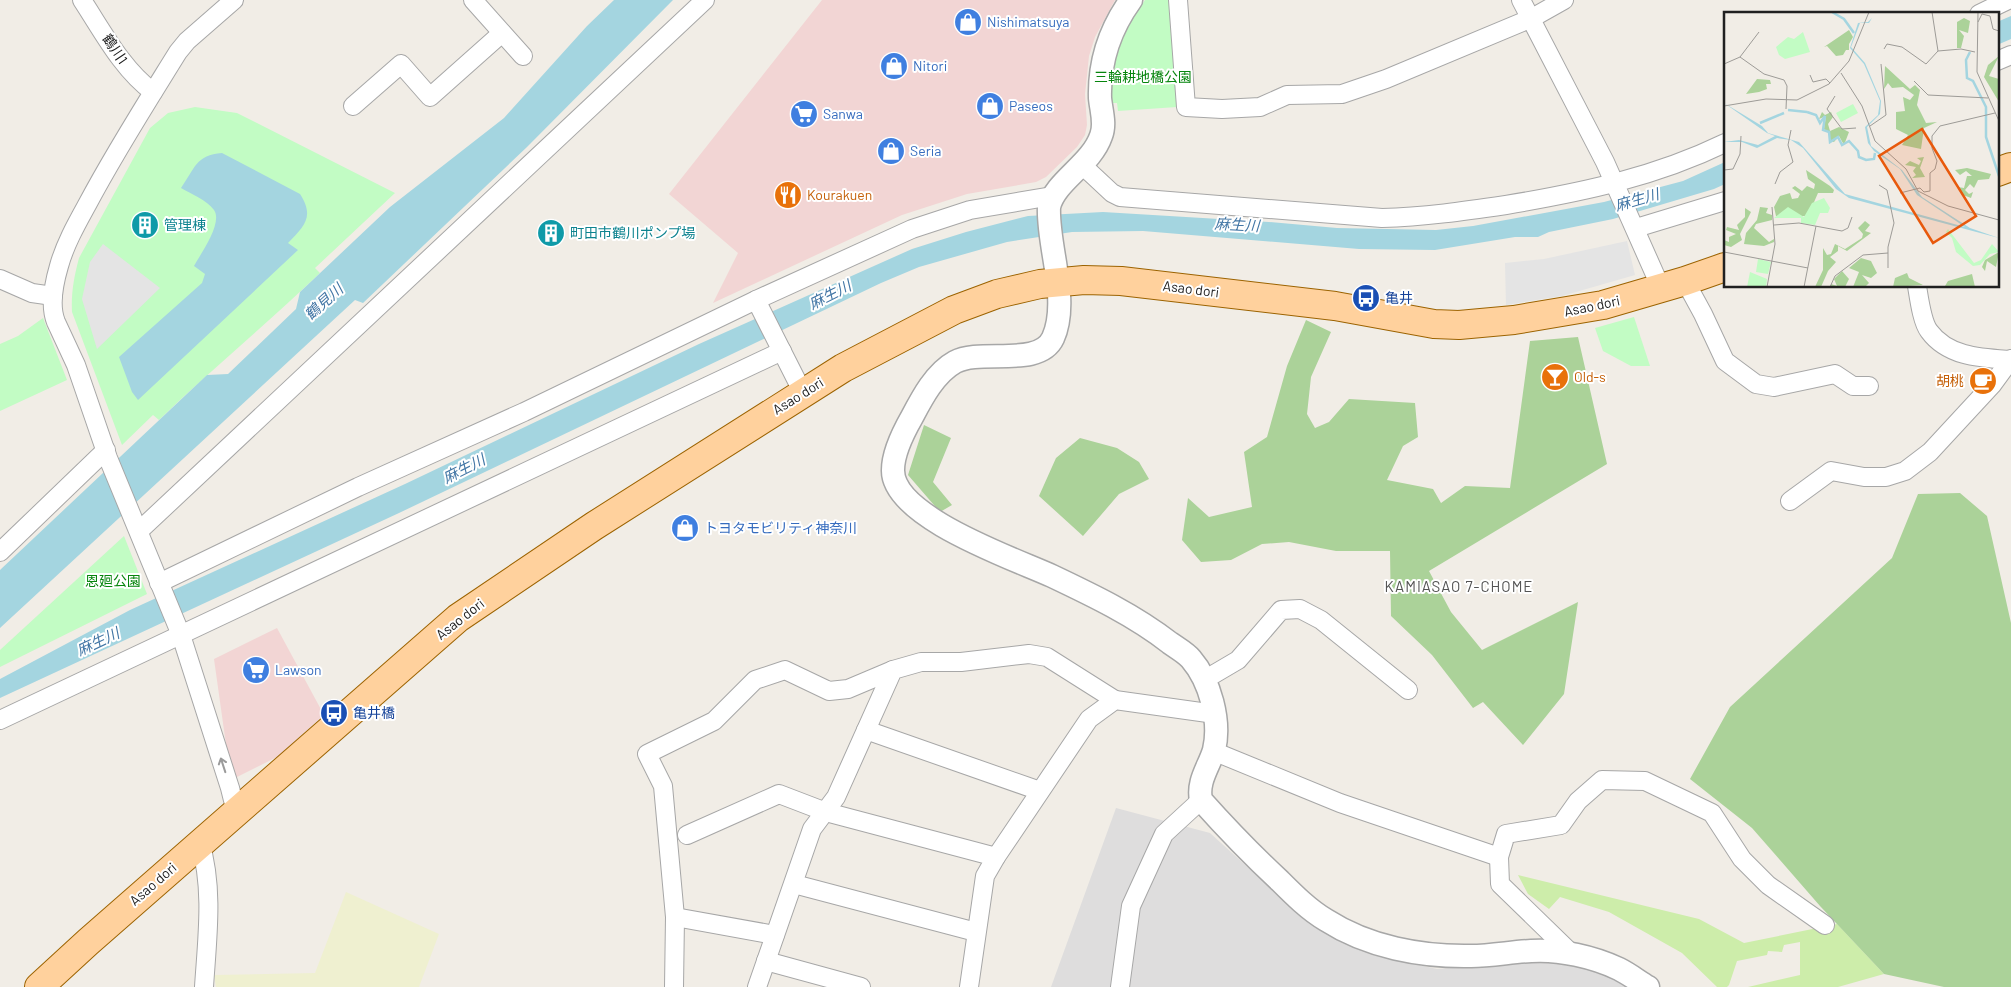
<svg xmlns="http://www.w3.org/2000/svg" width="2011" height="987" font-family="Barlow,'Noto Sans JP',sans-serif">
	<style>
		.residential { fill: #dedddd }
		.commercial { fill: #f2d5d4 }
		.farmland { fill: #eff0d0 }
		.grass { fill: #cdedaa }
		.forest { fill: #abd299 }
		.park { fill: #c2fcc4 }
		.parking { fill: #e4e4e4 }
		.water { fill: #a4d5e0 }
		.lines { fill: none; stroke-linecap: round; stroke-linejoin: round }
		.minor-casing { stroke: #a7a7a7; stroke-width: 20 }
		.tertiary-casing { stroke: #a7a7a7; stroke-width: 25 }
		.primary-casing { stroke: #9c6300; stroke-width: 30 }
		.minor { stroke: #fff; stroke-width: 18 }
		.tertiary { stroke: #fff; stroke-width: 22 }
		.primary { stroke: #ffd19d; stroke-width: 28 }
		.oneway { stroke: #9b9b9b }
		.labels { text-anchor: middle; stroke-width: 4; stroke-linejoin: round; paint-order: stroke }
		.shop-label { font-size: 14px; fill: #366cbe; stroke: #fff; text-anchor: start }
		.street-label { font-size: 14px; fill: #202020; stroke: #fff }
		.park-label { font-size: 14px; fill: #06850d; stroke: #fff }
		.food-label { font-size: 14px; fill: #c56008; stroke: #fff; text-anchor: start }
		.culture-label { font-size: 14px; fill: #0d838f; stroke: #fff; text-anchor: start }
		.transit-label { font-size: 14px; fill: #164399; stroke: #fff; text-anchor: start }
		.water-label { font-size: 15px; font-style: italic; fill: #4276a5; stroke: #fff }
		.neighbourhood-label { font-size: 15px; letter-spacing: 1px; fill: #535353; stroke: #fff }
		.inset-river { fill: none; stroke: #a4d5e0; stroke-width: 2.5 }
		.inset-road { fill: none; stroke: #9d9b97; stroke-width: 1 }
		.view { fill: #e8590c; fill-opacity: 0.15; stroke: #e8590c; stroke-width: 2.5 }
		.inset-edge { fill: none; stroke: #202020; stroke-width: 2.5 }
	</style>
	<rect width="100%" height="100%" fill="#f1ede6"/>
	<polygon class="residential" points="1116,808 1210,833 1284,900 1327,933 1374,955 1437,969 1547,961 1601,970 1638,987 1051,987"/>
	<g class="commercial">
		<polygon points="822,0 1115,0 1095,37 1089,56 1085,94 1087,125 1085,135 1077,147 1046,177 1036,182 967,194 902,215 713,303 738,253 669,194"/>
		<polygon points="277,628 324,715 277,757 231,780 214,659"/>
	</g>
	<polygon class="farmland" points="346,892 439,934 419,987 216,987 214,975 315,973"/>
	<polygon class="grass" points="1518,875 1699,919 1744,943 1837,924 1884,974 1838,987 1748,987 1800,975 1800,942 1784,945 1782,952 1768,951 1767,955 1737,961 1729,985 1727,987 1717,987 1682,953 1609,912 1560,897 1549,909 1528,894"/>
	<g class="forest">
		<polygon points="1306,320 1331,332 1311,377 1307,414 1315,428 1329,422 1349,399 1415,403 1418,437 1403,446 1387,480 1433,489 1441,503 1465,486 1510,488 1530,341 1578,337 1607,464 1429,571 1451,612 1482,650 1578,602 1564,694 1523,745 1483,702 1473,708 1432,655 1391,616 1390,551 1336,551 1289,542 1262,544 1231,560 1201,562 1182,540 1188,498 1209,517 1252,507 1244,452 1267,437 1287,366"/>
		<polygon points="924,425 951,438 933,482 952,505 940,512 908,475"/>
		<polygon points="1080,438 1117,448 1139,462 1149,479 1119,494 1083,536 1039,496 1056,458"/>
		<polygon points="1960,493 1987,516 2011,623 2011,987 1944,987 1884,974 1820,906 1752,828 1690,779 1730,707 1892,558 1918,494"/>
	</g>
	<g class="park">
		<path d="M1145,0H1170L1177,107L1118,111L1117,103H1112C1110,62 1122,33 1145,0Z"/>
		<path d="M195,107L237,113L395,193L315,268L320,273C268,323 212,369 159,420L153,415L122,445L72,312C71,293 74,277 79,258L150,128L168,113Z"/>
		<polygon points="1634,317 1650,366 1631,366 1603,351 1595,328"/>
		<polygon points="43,318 67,380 0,411 0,344 18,336"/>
		<polygon points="124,536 147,594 0,667 0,650"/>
	</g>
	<g class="parking">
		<polygon points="1627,241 1635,275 1562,296 1506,305 1505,263 1544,259"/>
		<polygon points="103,244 160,288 97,349 82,299 90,262"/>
	</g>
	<g class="water">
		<polygon points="614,0 673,0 527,147 363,303 355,300 0,628 0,570 207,375 228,374 296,309 300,292 390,207 504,118 587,26"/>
		<polygon points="2011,16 2011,39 1997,45 1997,22"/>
		<path d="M222,153L300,194C315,217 304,226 288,243L298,250L138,400L132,392L119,357L202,283L205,274L194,266C201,253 223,223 214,210C207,200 191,194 181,188C195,168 196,155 222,153Z"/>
		<polygon points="1725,162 1725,184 1714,189 1613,219 1549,232 1538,237 1515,237 1435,250 1359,249 1143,231 1072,232 1007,242 919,267 881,283 399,513 0,698 0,679 130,610 405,484 699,344 912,249 966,232 1028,216 1103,212 1269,222 1337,228 1436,230 1473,226 1604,202 1683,181"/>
	</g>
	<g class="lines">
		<g class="minor-casing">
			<g id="minor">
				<path d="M82,0C103,32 122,69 153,92"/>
				<path d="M234,0L187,41L178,52C147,102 115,152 88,203C77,223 65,244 59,266C54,283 49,305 56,322L76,365L108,458L181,635L230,788L236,812"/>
				<polyline points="473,0 523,56"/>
				<polyline points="1178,0 1186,107 1222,109 1260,107 1287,95 1342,94 1386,79 1532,18 1564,0"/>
				<polyline points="1521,0 1605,162 1661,288"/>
				<polyline points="1979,14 2008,0"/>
				<polyline points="1997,61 2011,55"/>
				<polyline points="353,106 401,64 430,97 502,33"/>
				<path d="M1082,165L1112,193L1120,197L1382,218C1424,217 1465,211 1506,205C1583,192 1655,177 1725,143"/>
				<polyline points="1636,228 1725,201"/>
				<polyline points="0,279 32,293 53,296"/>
				<polyline points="1685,281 1703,314 1725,361 1756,384 1774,387 1835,374 1853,386 1869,386"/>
				<path d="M1917,286C1919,298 1922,322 1929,331C1948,357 1981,358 2010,360"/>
				<polyline points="756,300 803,393"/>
				<polyline points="1790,501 1831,471 1864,477 1886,477 1905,471 1930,452 1992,385 2011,359"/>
				<polyline points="139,531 705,0"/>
				<polyline points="0,552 106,450"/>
				<polyline points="159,583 358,487 524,412 756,300 912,229 970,210 1052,196"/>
				<polyline points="1204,680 1238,660 1281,610 1300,609 1321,620 1408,690"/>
				<polyline points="0,720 782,351"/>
				<polyline points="866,730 1040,791"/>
				<polyline points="1213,751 1340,803 1499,857"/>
				<polyline points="687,835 779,794 826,812 996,857"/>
				<path d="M200,843C214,888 207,940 204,987"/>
				<polyline points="794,884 976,932"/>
				<polyline points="675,917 775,935"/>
				<polyline points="1574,956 1500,884 1499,857 1506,834 1561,825 1578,801 1602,780 1645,781 1712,813 1742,859 1768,885 1825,925"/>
				<polyline points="766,961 861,987"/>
				<polyline points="674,987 675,917 663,786 647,754 714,721 755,680 785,670 829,691 848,689 893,670"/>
				<polyline points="757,987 812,829 836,797 893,670 921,662 961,662 1029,654 1047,657 1115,700"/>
				<polyline points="969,987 985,876 996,857 1089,719 1115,700 1215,714"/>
				<polyline points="1120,987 1131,906 1164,834 1201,800"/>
			</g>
		</g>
		<g class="tertiary-casing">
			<path id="tertiary" d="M1131,0C1110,29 1099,62 1100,98C1101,110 1106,124 1101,136C1091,165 1055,181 1049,207C1047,246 1070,300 1053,338C1039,368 981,348 955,362C935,373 922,398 912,417C904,431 893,454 893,470C892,517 1015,559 1052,576C1092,595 1134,615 1170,643C1177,648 1186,653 1191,659C1210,681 1221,721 1214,750C1209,767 1197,781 1201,800C1226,828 1252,855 1280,881C1294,895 1309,910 1326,920C1368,947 1421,957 1471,956C1491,956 1511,952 1531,951C1559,949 1594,957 1619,969C1629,974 1638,981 1648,987"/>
		</g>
		<g class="primary-casing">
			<g id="primary">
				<polyline points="1997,172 2011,167"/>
				<polyline points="39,987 88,942 458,618 594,526 843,368 954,310 997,294 1040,284 1084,280 1121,281 1335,306 1434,324 1459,325 1514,320 1603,305 1685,281 1725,267"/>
			</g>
		</g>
		<use href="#minor" class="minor"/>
		<use href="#tertiary" class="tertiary"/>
		<use href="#primary" class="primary"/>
	</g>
	<defs><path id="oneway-shaft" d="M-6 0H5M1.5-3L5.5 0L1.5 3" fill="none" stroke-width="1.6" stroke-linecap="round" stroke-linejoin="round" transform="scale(1.25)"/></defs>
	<use class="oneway" href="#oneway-shaft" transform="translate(223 765) rotate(-108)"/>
	<defs>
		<g id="shop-disc" transform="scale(1.4375)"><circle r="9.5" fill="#3f7fe0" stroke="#fff"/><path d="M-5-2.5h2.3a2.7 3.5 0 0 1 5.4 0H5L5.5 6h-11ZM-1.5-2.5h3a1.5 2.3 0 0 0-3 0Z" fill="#fff"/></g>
		<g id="supermarket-disc" transform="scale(1.4375)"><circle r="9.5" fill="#3f7fe0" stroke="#fff"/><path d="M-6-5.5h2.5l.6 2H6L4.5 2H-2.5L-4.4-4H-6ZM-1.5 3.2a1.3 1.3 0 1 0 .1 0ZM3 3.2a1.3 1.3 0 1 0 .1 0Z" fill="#fff"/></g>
		<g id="restaurant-disc" transform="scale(1.4375)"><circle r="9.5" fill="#e8710a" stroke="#fff"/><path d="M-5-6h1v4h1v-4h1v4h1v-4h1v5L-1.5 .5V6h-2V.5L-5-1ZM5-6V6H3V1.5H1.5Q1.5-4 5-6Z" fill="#fff"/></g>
		<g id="building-disc" transform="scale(1.4375)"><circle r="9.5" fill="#0f9aa8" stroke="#fff"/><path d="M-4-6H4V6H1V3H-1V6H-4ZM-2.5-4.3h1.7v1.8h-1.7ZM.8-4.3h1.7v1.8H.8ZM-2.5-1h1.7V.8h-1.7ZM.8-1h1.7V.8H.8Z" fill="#fff"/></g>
		<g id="bus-disc" transform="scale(1.4375)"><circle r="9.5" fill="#1a4fb4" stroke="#fff"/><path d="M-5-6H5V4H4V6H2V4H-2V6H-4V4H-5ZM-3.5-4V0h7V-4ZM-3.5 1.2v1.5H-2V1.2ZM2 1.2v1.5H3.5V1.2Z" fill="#fff"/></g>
		<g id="bar-disc" transform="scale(1.4375)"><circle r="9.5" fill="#e8710a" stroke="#fff"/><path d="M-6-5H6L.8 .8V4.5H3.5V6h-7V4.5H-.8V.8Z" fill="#fff"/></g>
		<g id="cafe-disc" transform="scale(1.4375)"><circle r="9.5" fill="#e8710a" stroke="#fff"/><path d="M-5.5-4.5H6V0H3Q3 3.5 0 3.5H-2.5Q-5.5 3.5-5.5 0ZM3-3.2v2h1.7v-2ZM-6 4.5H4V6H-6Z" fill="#fff"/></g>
	</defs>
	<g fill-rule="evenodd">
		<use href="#shop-disc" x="968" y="22"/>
		<use href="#shop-disc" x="894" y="66"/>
		<use href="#shop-disc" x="990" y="106"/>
		<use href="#supermarket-disc" x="804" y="114"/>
		<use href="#shop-disc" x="891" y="151"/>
		<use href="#restaurant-disc" x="788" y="195"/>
		<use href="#building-disc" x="145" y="225"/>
		<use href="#building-disc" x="551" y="233"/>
		<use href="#bus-disc" x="1366" y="298"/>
		<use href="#bar-disc" x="1555" y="377"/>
		<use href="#cafe-disc" x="1983" y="381"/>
		<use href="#shop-disc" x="685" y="528"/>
		<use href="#supermarket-disc" x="256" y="670"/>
		<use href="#bus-disc" x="334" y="713"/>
	</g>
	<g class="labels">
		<g class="shop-label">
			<text x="987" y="27">Nishimatsuya</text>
			<text x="913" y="71">Nitori</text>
			<text x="1009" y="111">Paseos</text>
			<text x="823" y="119">Sanwa</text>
			<text x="910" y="156">Seria</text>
			<text x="704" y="533">トヨタモビリティ神奈川</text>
			<text x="275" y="675">Lawson</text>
		</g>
		<g class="street-label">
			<text transform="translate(115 49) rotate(56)" y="5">鶴川1</text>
			<text transform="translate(1191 289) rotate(7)" y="5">Asao dori</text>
			<text transform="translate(1592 306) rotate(-12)" y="5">Asao dori</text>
			<text transform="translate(798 396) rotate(-32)" y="5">Asao dori</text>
			<text transform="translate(460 619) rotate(-38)" y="5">Asao dori</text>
			<text transform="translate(153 884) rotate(-41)" y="5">Asao dori</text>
		</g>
		<g class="park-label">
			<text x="1143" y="82">三輪耕地橋公園</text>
			<text x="113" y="586">恩廻公園</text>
		</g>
		<g class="food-label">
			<text x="807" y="200">Kourakuen</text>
			<text x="1574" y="382">Old-s</text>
			<text x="1964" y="386" text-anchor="end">胡桃</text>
		</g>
		<g class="culture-label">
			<text x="164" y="230">管理棟</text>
			<text x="570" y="238">町田市鶴川ポンプ場</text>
		</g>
		<g class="transit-label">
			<text x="1385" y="303">亀井</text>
			<text x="353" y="718">亀井橋</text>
		</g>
		<g class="water-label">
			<text transform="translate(1637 200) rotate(-16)" y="5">麻生川</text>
			<text transform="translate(1237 225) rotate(3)" y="5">麻生川</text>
			<text transform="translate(830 295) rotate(-27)" y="5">麻生川</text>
			<text transform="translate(324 302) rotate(-42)" y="5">鶴見川</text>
			<text transform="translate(464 469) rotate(-27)" y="5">麻生川</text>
			<text transform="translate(98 642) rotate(-25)" y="5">麻生川</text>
		</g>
		<g class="neighbourhood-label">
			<text x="1459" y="592">KAMIASAO 7-CHOME</text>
		</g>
	</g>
	<g transform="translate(1724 12)">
		<rect width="275" height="275" fill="#f1ede6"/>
		<path d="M240,6L246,9L244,21L235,18L240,24L237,36H233V10ZM125,18L129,25L125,32V38H122L119,43L112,44L103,34L100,35ZM275,44L265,64L275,67V90L260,65L264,53ZM161,54L186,77L191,73L196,78L193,93L202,111L213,110L200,116L197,137L178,133L184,123L172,117V100L181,99L179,85L186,88L190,83L179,75L168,76L164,71L160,77ZM33,67L46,68L47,72H42L43,77L35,80L22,82ZM98,100L101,103L107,100L109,105L104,112L106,119L115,115L125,120L120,133L115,124L110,130L106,129L105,121L100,117L102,104L95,107ZM200,145L196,156L201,165L188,166L192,163L189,159L192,155L181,153L186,149L195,153L197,149L193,146ZM243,156L267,162L265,167L254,168L250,176L246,172L241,178L245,182L249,180L247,186L239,183L234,175L240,176L243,164H248L242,159L236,163L231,158ZM82,158L106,174L110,178L109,181H94L84,204H52L50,195L56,184L66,181L68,187L74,186L76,182L68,176L71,174L78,179L83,174L90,177L91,172L84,167ZM36,195L44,196L42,201L48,203V208L32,212L30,216L45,230L50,227V230L40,234L20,232L22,221L33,208ZM21,196L27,200L16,222L18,228L7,235L0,233V228L5,230V225L12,222L2,218L3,215L15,218L13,213L21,205ZM141,209L146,213L141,219L147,221L123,239L114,234V239L106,245L112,250L104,259L97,275H91L99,258V236L103,243L107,242L111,232L121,237L138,226L139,222L134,216ZM275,240L272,255L263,249L261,259L258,255L261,248ZM137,246L147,249L153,261L147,266L138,263L145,271L141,275H129L135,260L125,256ZM118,259L125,267L121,275H107V272L113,274L110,267ZM183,261L185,266L199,273L169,275L171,266ZM248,262L251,275L221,274L224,269Z" fill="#abd299"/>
		<path d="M79,20L86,40L61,47L55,43L52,35L64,25L70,27ZM129,92L134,101L117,110L112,101ZM100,186L106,196L104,201H96L91,213L77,211V206H50L64,195L80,205L88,191ZM224,217L250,251L257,248L268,232L275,240L266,242L256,253L249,254L232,240L228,226L222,220ZM34,247L47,250L44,262L32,260ZM26,260L43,267L42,275H23Z" fill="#c2fcc4"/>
		<path d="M148,6L145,11H136L127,35L141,51L157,89L156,102L143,115L147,134L178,158L198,185L246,216L275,226L125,186L112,177L79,136L67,128L53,126L33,136L18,130H0L15,128L34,133L51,124L43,121L0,91L38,114L44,121L75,130L121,182L241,215L193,183L176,157L150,139L144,131L141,115L154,103L156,89L140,52L126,36L134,11L144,10Z" fill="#a4d5e0"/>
		<path class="inset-river" d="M108,0L120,7L130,21M246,40L242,48L243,66L249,69L262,95V125L275,164M64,98L83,100M83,100L92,103L96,111L101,104L99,118L105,120L106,130L114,125L118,133L125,129L134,139L135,145L142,148L150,147L151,141M36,111L60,101"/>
		<path class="inset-road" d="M208,0L214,39M254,0L253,60L275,109M254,10L258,2L266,4L269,17L275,19M160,37L163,32L178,35L202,52L214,39L237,37L251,40M16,45L40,62L60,68L63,74L62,97M0,52L16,45L35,20M117,61L138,94L151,129L182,157L194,179L224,194L275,208M86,63L89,70L102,67L106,71M190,69L204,83L264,86M111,84L103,97L118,117L132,116M0,94L42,87L73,88L105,72L125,49L145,0M146,114L162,103L157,52M275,115V133M0,158L9,157L16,142L17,124M51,172L56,160L69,150L64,133L67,118M155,173L163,178L170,211L164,235V256M176,181L196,176L200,180L206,179V161L211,157L213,149L208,136V124L216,114L271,101M50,213L75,211L118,219L124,216L128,205M0,240L84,256M43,275L51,232L48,195M80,275L92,214M106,275L111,264L139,243L164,241"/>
		<path class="view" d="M198,117L252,204L209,231L155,144Z"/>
		<rect width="275" height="275" class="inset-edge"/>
	</g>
</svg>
